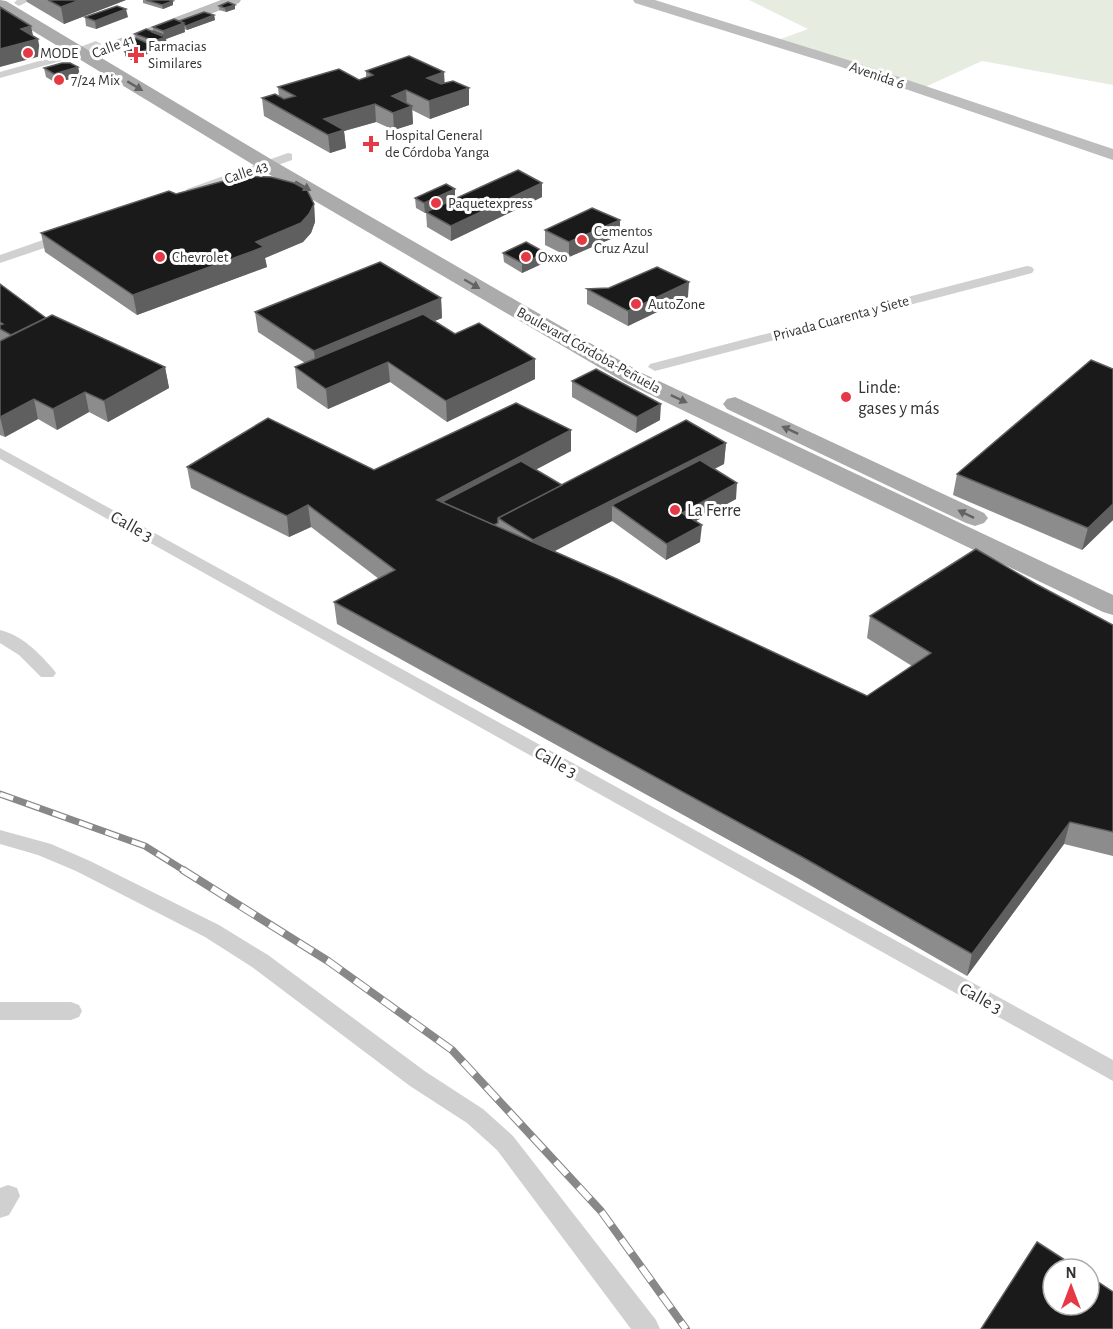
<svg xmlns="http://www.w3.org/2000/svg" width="1113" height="1329" font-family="'Alegreya Sans',sans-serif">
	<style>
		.green { fill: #e6ecdf }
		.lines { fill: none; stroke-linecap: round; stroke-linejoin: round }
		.street { fill: #d0d0d0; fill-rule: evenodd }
		.secondary { fill: #bdbdbd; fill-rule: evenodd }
		.primary { fill: #ababab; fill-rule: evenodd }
		.rail-far1-casing { stroke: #888; stroke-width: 7 }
		.rail-casing { stroke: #888; stroke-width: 8 }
		.rail-far1 { stroke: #fff; stroke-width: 4.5; stroke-dasharray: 14; stroke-linecap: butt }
		.rail { stroke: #fff; stroke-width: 6; stroke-dasharray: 17; stroke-linecap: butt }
		.wall { fill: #8c8c8c }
		.shaded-wall { fill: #5f5f5f }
		.building { fill: #1a1a1a; stroke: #5f5f5f; stroke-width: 1.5 }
		.oneway { fill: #636363 }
		.poi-dot { fill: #e63946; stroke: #fff; stroke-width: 2 }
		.labels { text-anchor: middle; stroke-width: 6; stroke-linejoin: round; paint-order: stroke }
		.far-street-label { font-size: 15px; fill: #333; stroke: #fff }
		.far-poi-label { font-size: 15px; fill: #333; stroke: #fff; text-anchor: start }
		.poi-label { font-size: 18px; fill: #333; stroke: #fff; text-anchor: start }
		.street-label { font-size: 18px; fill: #333; stroke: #fff }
	</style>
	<rect width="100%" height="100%" fill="#fff"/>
	<polygon class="green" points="749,0 1113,0 1113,85 982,61 925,87 778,40 808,29"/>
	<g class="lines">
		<g class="street">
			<polygon points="17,0 31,0 19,6 14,3"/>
			<polygon points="96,41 101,44 100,46 61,61 0,78 0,72 53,57"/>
			<polygon points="288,153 292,154 292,160 195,195 187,195 185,192 187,189"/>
			<polygon points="66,232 72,236 71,239 0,263 0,255"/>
			<polygon points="1027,266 1032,267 1034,270 1032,273 655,371 648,367 650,364"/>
			<polygon points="0,448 1113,1060 1113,1081 0,459"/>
			<path d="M0,630C23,636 38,652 53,669L56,673L53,677H41L19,655L0,643Z"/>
			<polygon points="0,830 51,844 90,861 219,925 268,955 426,1072 483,1109 513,1136 656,1320 660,1329 631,1329 497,1150 467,1123 410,1086 252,967 205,937 76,871 38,855 0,844"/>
			<polygon points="0,1002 71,1002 79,1005 82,1011 79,1017 71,1020 0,1020"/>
			<polygon points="8,1185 17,1188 20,1196 9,1215 0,1218 0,1188"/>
		</g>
		<g class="secondary">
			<polygon points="221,0 241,0 239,3 110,52 105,54 97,49 100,46"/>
			<polygon points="633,0 655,0 848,60 1113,149 1113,160 838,66 635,3"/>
		</g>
		<g class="primary">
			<polygon points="0,0 6,1 274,161 642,373 1113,595 1113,615 1103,612 626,383 260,169 0,11"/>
			<polygon points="735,397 984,513 988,518 984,523 975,526 966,523 727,409 723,404 727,399"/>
		</g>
		<g class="rail-far1-casing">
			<polyline id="rail-far1" points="0,794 145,846 185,871"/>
		</g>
		<g class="rail-casing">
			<polyline id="rail" points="183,870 328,961 452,1050 601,1211 686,1329"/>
		</g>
		<use href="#rail-far1" class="rail-far1"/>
		<use href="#rail" class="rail"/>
	</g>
	<g class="wall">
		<polygon points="26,0 126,0 64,24 27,2"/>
		<polygon points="143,0 169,0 173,1 173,5 163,9 143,3"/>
		<polygon points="219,6 235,9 226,12 219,10"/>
		<polygon points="214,15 215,20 187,30 184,29 185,32 166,39 167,46 155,50 147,54 131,60 125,56 125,52 134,49 127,46 127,42 136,38 135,34 153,31 153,27 179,21"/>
		<polygon points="85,17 128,17 96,29 86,26"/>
		<polygon points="78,67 80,76 56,83 46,77 44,68"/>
		<polygon points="366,71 469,88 469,105 430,119 412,110 413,124 394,130 376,122 344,131 346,148 330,153 264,116 262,98 279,97 278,87 359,80 366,78"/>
		<polygon points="542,183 542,197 451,241 427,227 426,212"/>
		<polygon points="455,189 455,199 425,213 416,208 415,198"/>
		<polygon points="176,194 314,204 315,222 311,233 303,242 265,258 267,267 137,315 45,252 41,233"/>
		<polygon points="620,220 620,235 569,257 545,245 545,230"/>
		<polygon points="503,253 546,253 546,262 522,273 504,262"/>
		<polygon points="0,284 46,318 165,367 169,388 108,422 89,412 57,430 38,419 5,437 0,435"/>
		<polygon points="609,288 688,297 628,326 587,304 587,289"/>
		<polygon points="441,298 442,318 434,321 455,334 535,359 535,379 447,422 390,382 328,409 297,388 295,367 305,363 258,332 255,312"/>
		<polygon points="1113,369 1113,520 1082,550 953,495 957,474"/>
		<polygon points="572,381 660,420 636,433 572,397"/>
		<polygon points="571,430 571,451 536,469 562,485 726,443 724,464 714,469 736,499 696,521 700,542 666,560 612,521 554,551 867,696 912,666 867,638 870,616 1036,584 1113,625 1113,856 1064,844 967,976 801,880 337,624 334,602 379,579 311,527 289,537 191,488 187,467 374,470"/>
	</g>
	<g class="shaded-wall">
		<polygon points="80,0 126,0 64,24 61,7"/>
		<polygon points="173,1 173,5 163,9 162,5"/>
		<polygon points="235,5 235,9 226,12 225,8"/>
		<polygon points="126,9 128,17 96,29 95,21"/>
		<polygon points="214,15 215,20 187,30 186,26"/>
		<polygon points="184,23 185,32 166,39 167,46 155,50 147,54 131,60 130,55 154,46 154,41 164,35 163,31"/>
		<polygon points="31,26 34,40 38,39 41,56 0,67 0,49 21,29"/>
		<polygon points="78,67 80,76 56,83 54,74"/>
		<polygon points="444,72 445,89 427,78"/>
		<polygon points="469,88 469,105 430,119 429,101"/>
		<polygon points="406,90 407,107 412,106 413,124 394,130 392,96"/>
		<polygon points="375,104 376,122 344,131 346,148 330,153 328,135 324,119"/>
		<polygon points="542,183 542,197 451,241 451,226"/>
		<polygon points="455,189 455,199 425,213 424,203"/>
		<polygon points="314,204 315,222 311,233 303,242 265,258 267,267 137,315 133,295"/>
		<polygon points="620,220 620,235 569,257 569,242"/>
		<polygon points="546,253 546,262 522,273 522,263"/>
		<polygon points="689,282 688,297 628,326 628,311"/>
		<polygon points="441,298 442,318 316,371 314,351"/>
		<polygon points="535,359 535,379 447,422 446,401"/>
		<polygon points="388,362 390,382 328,409 326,389"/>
		<polygon points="165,367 169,388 108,422 104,401"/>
		<polygon points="85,392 89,412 57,430 53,409"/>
		<polygon points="34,399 38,419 5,437 0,417"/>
		<polygon points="661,404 660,420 636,433 637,417"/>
		<polygon points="571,430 571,451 454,513 437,500"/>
		<polygon points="726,443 724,464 625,514 612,505 612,521 534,562 533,540"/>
		<polygon points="737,483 736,499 681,529 682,513"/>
		<polygon points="1113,504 1113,520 1082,550 1088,528"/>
		<polygon points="308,505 311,527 289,537 287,516"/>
		<polygon points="702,525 700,542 666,560 667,544"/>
		<polygon points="1070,822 1064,844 967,976 972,954"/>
	</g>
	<g class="building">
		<polygon points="48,0 80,0 61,7"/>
		<polygon points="146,0 169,0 173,1 162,5"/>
		<polygon points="228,2 235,5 225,8 219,6"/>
		<polygon points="117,6 126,9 95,21 85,17"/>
		<polygon points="0,7 31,26 21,29 38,39 0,49"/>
		<polygon points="204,12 214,15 186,26 179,21"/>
		<polygon points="174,19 184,23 163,31 153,27"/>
		<polygon points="146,29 166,37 154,41 135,34"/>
		<polygon points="153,31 164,35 162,36 152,32"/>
		<polygon points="136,38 154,46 146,50 130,55 125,52 139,47 127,42"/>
		<polygon points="409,56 444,72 427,78 441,84 453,81 469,88 429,101 406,90 392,96 412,106 393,113 375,104 324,119 344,130 328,135 262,98 275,94 284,99 295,96 278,87 339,69 359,80 373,75 366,71"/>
		<polygon points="62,63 70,63 78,67 54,74 44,68"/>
		<polygon points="518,170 542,183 451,226 426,212"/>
		<polygon points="242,176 271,177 294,183 307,190 314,204 309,214 301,223 256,242 264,247 133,295 41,233 169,191 176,194"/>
		<polygon points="446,184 455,189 424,203 415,198"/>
		<polygon points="592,208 620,220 569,242 545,230"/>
		<polygon points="526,242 546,253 522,263 503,253"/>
		<polygon points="380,262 441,298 314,351 255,312"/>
		<polygon points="657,267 689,282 628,311 587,289 609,288"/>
		<polygon points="0,284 46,318 11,335 0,329 0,325 3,324 0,322"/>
		<polygon points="423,314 455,334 479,323 535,359 446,401 388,362 326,389 295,367"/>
		<polygon points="52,315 165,367 104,401 85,392 53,409 34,399 0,417 0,341"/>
		<polygon points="1091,360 1113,369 1113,504 1088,528 957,474"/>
		<polygon points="596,369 661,404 637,417 572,381"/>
		<polygon points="516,403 571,430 437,500 617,579 867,696 931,653 870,616 976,549 1036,584 1113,625 1113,832 1070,822 972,954 804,858 334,602 395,570 308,505 287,516 187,467 268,418 374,470"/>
		<polygon points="686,420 726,443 533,540 498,518"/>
		<polygon points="700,460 737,483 682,513 702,525 667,544 612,505"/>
		<polygon points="521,461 562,485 498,518 498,523 494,525 442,502"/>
		<polygon points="1037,1242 1079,1269 1053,1269 1053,1305 1089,1305 1089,1276 1113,1292 1113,1329 981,1329"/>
	</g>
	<defs><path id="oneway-solid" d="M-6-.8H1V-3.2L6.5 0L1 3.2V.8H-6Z" transform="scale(1.5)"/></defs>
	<g class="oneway">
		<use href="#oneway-solid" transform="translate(135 86) rotate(31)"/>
		<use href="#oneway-solid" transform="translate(303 186) rotate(30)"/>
		<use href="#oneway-solid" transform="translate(472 284) rotate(30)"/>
		<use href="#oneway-solid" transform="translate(679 399) rotate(25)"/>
		<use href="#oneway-solid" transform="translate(790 430) rotate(-155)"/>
		<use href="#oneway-solid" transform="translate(966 514) rotate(-154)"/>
	</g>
	<g class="poi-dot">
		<circle cx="28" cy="53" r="6"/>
		<path d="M133 46h6v6h6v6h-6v6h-6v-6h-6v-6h6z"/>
		<circle cx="59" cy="80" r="6"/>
		<path d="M368 135h6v6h6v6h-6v6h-6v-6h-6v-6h6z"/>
		<circle cx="436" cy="203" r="6"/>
		<circle cx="582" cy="240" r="6"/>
		<circle cx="160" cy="257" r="6"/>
		<circle cx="526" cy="257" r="6"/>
		<circle cx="636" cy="304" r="6"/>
		<circle cx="846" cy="397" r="6"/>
		<circle cx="675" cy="510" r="6"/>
	</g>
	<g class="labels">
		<g class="far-street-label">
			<text transform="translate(113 46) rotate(-21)" y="5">Calle 41</text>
			<text transform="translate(877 75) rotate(19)" y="5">Avenida 6</text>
			<text transform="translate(246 172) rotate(-19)" y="5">Calle 43</text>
			<text transform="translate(841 318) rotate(-15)" y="5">Privada Cuarenta y Siete</text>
			<text transform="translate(589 350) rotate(29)" y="5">Boulevard Córdoba-Peñuela</text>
		</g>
		<g class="far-poi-label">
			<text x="148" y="51">Farmacias<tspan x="148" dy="17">Similares</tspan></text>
			<text x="40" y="58">MODE</text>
			<text x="71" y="85">7/24 Mix</text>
			<text x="385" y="140">Hospital General<tspan x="385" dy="17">de Córdoba Yanga</tspan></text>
			<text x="448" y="208">Paquetexpress</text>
			<text x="594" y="236">Cementos<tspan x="594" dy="17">Cruz Azul</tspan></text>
			<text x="172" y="262">Chevrolet</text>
			<text x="538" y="262">Oxxo</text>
			<text x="648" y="309">AutoZone</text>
		</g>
		<g class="poi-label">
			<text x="858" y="393">Linde:<tspan x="858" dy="21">gases y más</tspan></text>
			<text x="687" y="516">La Ferre</text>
		</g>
		<g class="street-label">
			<text transform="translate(132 526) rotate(29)" y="6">Calle 3</text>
			<text transform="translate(556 762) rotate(29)" y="6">Calle 3</text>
			<text transform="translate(981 998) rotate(29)" y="6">Calle 3</text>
		</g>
	</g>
	<g transform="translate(1071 1287)"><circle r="28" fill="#ffffff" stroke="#adadad" stroke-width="1.5"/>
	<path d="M0-4.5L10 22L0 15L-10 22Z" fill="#e63946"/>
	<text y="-9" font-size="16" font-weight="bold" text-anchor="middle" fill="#333333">N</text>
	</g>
</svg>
